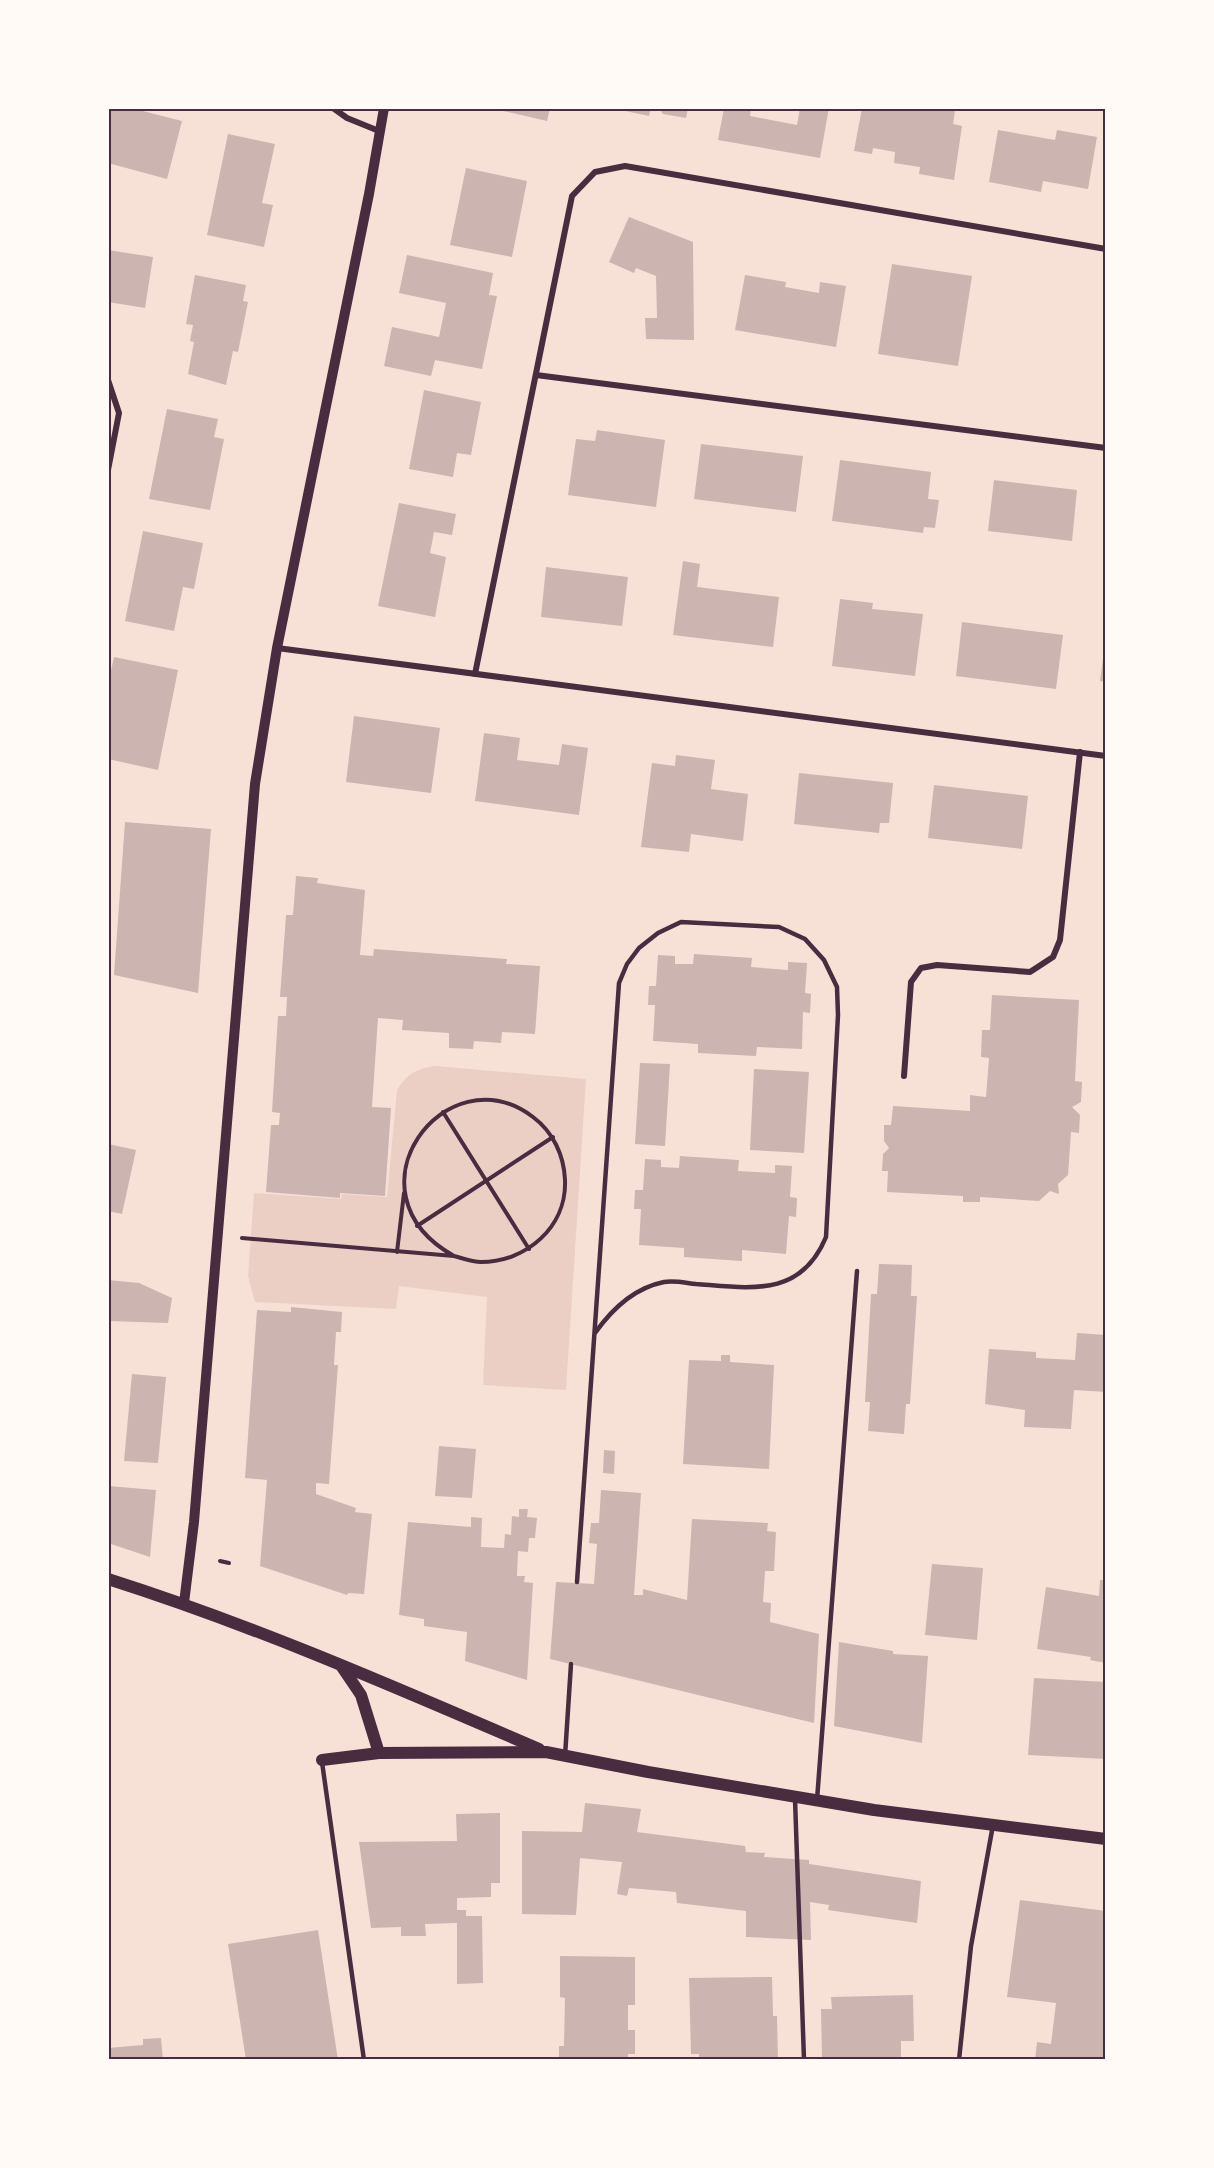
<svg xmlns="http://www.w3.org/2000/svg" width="1214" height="2168" font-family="'Playfair Display',serif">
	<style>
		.green { fill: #ebcfc5 }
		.building { fill: #ccb4b1 }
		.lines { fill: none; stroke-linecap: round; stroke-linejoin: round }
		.path { stroke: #4a2c40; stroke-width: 4 }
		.service { stroke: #4a2c40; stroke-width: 4.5 }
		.minor { stroke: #4a2c40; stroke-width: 6 }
		.tertiary { stroke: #4a2c40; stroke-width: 10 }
		.secondary { stroke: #4a2c40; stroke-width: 12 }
		.neatline { fill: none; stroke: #4a2c40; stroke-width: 2 }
	</style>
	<rect width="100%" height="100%" fill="#f7e1d7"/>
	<path class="green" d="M435,1066L586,1079L566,1390L483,1385L487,1297L399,1286L396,1309L255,1302L248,1276L254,1193L341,1199L342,1194L387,1197L397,1090C408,1073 416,1069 435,1066Z"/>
	<g class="building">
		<polygon points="108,108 131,108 182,121 167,179 108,163"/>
		<polygon points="490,108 550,108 547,121"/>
		<polygon points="611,108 651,108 649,116"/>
		<polygon points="659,108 688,108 686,118 663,114"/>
		<polygon points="724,108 751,108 750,116 797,125 800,108 829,108 820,158 718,140"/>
		<polygon points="862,108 955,110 953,124 962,126 954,180 919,174 920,167 894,163 895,152 873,148 872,154 854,151"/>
		<polygon points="998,130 1055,140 1057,130 1097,137 1088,189 1043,181 1041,192 989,182"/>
		<polygon points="228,134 275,144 262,203 273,205 264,247 207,235"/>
		<polygon points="466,168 527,181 512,257 450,245"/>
		<polygon points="629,217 693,242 694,340 646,339 645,318 657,318 656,276 636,268 634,273 609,262"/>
		<polygon points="108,250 153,257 145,308 108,302"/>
		<polygon points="407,255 493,273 489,295 497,296 482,369 435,360 431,376 384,366 392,327 439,337 446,303 399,293"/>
		<polygon points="892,264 972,276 958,366 878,354"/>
		<polygon points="195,275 246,285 243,301 248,302 238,352 233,351 226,385 188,374 194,342 190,341 193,325 186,324"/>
		<polygon points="745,275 786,282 785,287 819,293 820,282 846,286 836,347 735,330"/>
		<polygon points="424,390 481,402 471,455 457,453 453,477 409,469"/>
		<polygon points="167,409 218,419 214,437 224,439 210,510 149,499"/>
		<polygon points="597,430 665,440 656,507 568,495 576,439 595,441"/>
		<polygon points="701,444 803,456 796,512 694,499"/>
		<polygon points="840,460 931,472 928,499 939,500 935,528 924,527 923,533 832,521"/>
		<polygon points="994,480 1077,490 1072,541 988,531"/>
		<polygon points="399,503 456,514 452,535 434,532 430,553 446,557 435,617 378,606"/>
		<polygon points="143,531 203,543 194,589 183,587 174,631 125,621"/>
		<polygon points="683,561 700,564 697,587 779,597 773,647 673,635"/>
		<polygon points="546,567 628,577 622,626 541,617"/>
		<polygon points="840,599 873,603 872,609 923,614 915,676 832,666"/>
		<polygon points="962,622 1063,635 1056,689 956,676"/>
		<polygon points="1105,644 1106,644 1106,682 1100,681"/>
		<polygon points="114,657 178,670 158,770 108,759 108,684"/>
		<polygon points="354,716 440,728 431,793 346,782"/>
		<polygon points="484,733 520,738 517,760 559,765 562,744 588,748 579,815 475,801"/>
		<polygon points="676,755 715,760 711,789 748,794 743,841 691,834 689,852 641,847 652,763 675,766"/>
		<polygon points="799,773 893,783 889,823 880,823 879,833 794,824"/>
		<polygon points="934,785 1028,796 1022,849 928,838"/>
		<polygon points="125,822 211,829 198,993 114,975"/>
		<polygon points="296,876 318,878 317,883 365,890 360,955 373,956 374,949 507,959 506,964 540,966 535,1034 502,1032 501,1043 474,1041 473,1049 449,1048 449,1033 402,1030 403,1020 378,1018 372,1107 391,1108 385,1196 340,1193 340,1198 266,1192 271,1125 279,1125 280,1113 272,1112 278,1016 286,1016 287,997 280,997 286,915 293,915"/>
		<polygon points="694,954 752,958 751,967 788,970 788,962 807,963 805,993 811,994 810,1013 803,1012 802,1049 757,1047 756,1056 698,1053 698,1044 653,1041 655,1005 648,1005 649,986 656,986 658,955 675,956 675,964 693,964"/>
		<polygon points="992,995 1079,1000 1075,1081 1082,1082 1081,1102 1072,1107 1080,1115 1079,1133 1071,1132 1068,1175 1058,1184 1059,1194 1050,1191 1039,1201 980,1197 980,1202 963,1202 963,1196 887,1192 888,1171 882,1171 883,1154 889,1148 884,1141 884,1125 891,1125 893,1106 970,1111 970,1095 986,1097 989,1058 981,1057 982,1030 990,1030"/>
		<polygon points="640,1063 670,1064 665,1146 635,1144"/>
		<polygon points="754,1069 809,1072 804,1153 750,1150"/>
		<polygon points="108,1144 136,1150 122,1214 108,1211"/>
		<polygon points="680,1156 739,1160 738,1171 775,1173 775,1165 792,1166 790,1197 797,1198 796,1217 789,1216 786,1254 742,1250 742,1261 684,1257 684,1248 639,1245 641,1209 634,1209 635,1190 643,1190 645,1159 661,1160 661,1167 679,1168"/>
		<polygon points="879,1264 912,1265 911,1296 917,1296 910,1404 906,1404 904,1434 868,1431 870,1402 865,1402 871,1294 877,1294"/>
		<polygon points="108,1280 139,1283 172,1298 168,1323 108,1321"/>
		<polygon points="291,1307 342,1312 341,1332 336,1332 334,1365 338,1365 329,1484 316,1483 316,1494 356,1508 355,1512 372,1514 364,1594 348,1593 347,1595 260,1566 267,1480 245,1478 257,1310 291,1312"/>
		<polygon points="1077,1333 1106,1335 1106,1392 1074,1390 1071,1429 1024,1427 1025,1410 985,1404 989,1349 1036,1352 1036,1358 1075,1360"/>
		<polygon points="721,1355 730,1355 730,1362 774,1365 769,1469 683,1464 689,1360 721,1361"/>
		<polygon points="132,1374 166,1377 158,1463 124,1461"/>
		<polygon points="439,1446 476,1449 472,1498 435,1496"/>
		<polygon points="604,1450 615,1451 614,1474 603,1473"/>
		<polygon points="108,1486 156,1490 150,1557 108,1543"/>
		<polygon points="601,1490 641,1493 634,1595 643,1595 643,1589 687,1600 692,1519 768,1523 767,1531 776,1532 774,1571 765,1571 763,1602 771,1603 770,1622 819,1634 814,1723 550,1659 556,1582 594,1584 597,1544 589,1543 591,1523 599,1523"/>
		<polygon points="519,1509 528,1509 527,1517 537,1518 535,1538 529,1538 528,1552 518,1551 517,1576 525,1576 524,1582 533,1583 527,1680 465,1661 467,1632 424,1626 424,1619 399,1615 408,1522 471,1527 471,1517 482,1518 481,1547 504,1548 505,1534 511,1535 512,1516 519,1517"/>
		<polygon points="932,1564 983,1568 977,1640 925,1635"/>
		<polygon points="1100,1580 1106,1580 1106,1663 1090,1660 1091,1657 1037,1649 1046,1587 1099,1596"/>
		<polygon points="839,1642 893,1651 893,1654 928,1656 922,1743 834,1726"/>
		<polygon points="1034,1678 1106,1682 1106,1759 1028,1755"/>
		<polygon points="585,1803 641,1809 637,1832 745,1846 746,1852 765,1853 764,1857 809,1860 809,1864 921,1881 917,1923 828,1910 829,1905 810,1902 811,1940 746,1937 746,1911 677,1903 676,1892 629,1888 627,1896 617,1894 622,1862 580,1858 576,1915 522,1914 522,1831 582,1832"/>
		<polygon points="500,1813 500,1883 491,1883 491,1897 457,1898 457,1910 466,1910 466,1916 482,1916 483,1983 457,1984 457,1923 425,1924 426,1936 401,1936 401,1927 371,1928 359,1842 457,1841 456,1814"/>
		<polygon points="1020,1900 1106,1911 1106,2060 1035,2060 1037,2042 1051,2044 1056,2003 1007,1997"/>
		<polygon points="318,1930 338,2060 246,2060 228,1944"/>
		<polygon points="560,1956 635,1957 635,2005 628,2005 628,2030 635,2030 635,2054 628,2054 628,2060 559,2060 559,2046 564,2046 565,1998 560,1997"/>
		<polygon points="772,1977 773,2016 777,2016 778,2060 699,2060 699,2054 691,2054 689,1978"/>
		<polygon points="913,1995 914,2041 901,2041 901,2060 822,2060 821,2009 832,2009 831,1997"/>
		<polygon points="161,2038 163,2060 108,2060 108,2048 143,2045 143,2039"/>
	</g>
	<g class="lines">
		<g class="path">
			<polyline points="443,1112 529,1249"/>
			<polyline points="417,1226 553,1137"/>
			<path d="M242,1238L454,1256C462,1258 472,1262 481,1262C526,1262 567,1227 565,1180C564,1155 553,1132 533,1117C446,1051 340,1192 454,1256"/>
			<polyline points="397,1252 404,1193"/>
			<polyline points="220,1561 229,1563"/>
		</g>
		<g class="service">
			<path d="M577,1582L619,983L627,964L639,948L658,933L681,922L779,927L805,939L824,960L837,987L838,1015L826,1237C801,1298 750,1288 696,1284C686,1283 674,1280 664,1282C634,1288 612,1309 595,1333"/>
			<polyline points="565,1756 571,1664"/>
			<polyline points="322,1762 364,2060"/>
			<polyline points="795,1799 804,2060"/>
			<polyline points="817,1800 857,1271"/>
			<polyline points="959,2060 971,1946 993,1825"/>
		</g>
		<g class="minor">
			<polyline points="333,108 347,118 379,131"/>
			<polyline points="536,375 1106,448"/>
			<polyline points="108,380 119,413 108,470"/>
			<polyline points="277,648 1106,756"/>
			<polyline points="475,674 572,196 595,172 625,166 1106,249"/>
			<polyline points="904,1076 911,982 921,968 937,965 1030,972 1053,957 1060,940 1080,752"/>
		</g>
		<polyline class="tertiary" points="184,1603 194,1522 255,784 277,648 369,194 384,108"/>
		<g class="secondary">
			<path d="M108,1579C256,1626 397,1688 539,1749"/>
			<polyline points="342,1667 361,1695 379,1753"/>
			<polyline points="322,1760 379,1753 546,1752 648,1772 874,1810 1106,1839"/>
		</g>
	</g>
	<rect width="1214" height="2168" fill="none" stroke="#fffaf5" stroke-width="219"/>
	<rect x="110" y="110" width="994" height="1948" class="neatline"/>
</svg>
